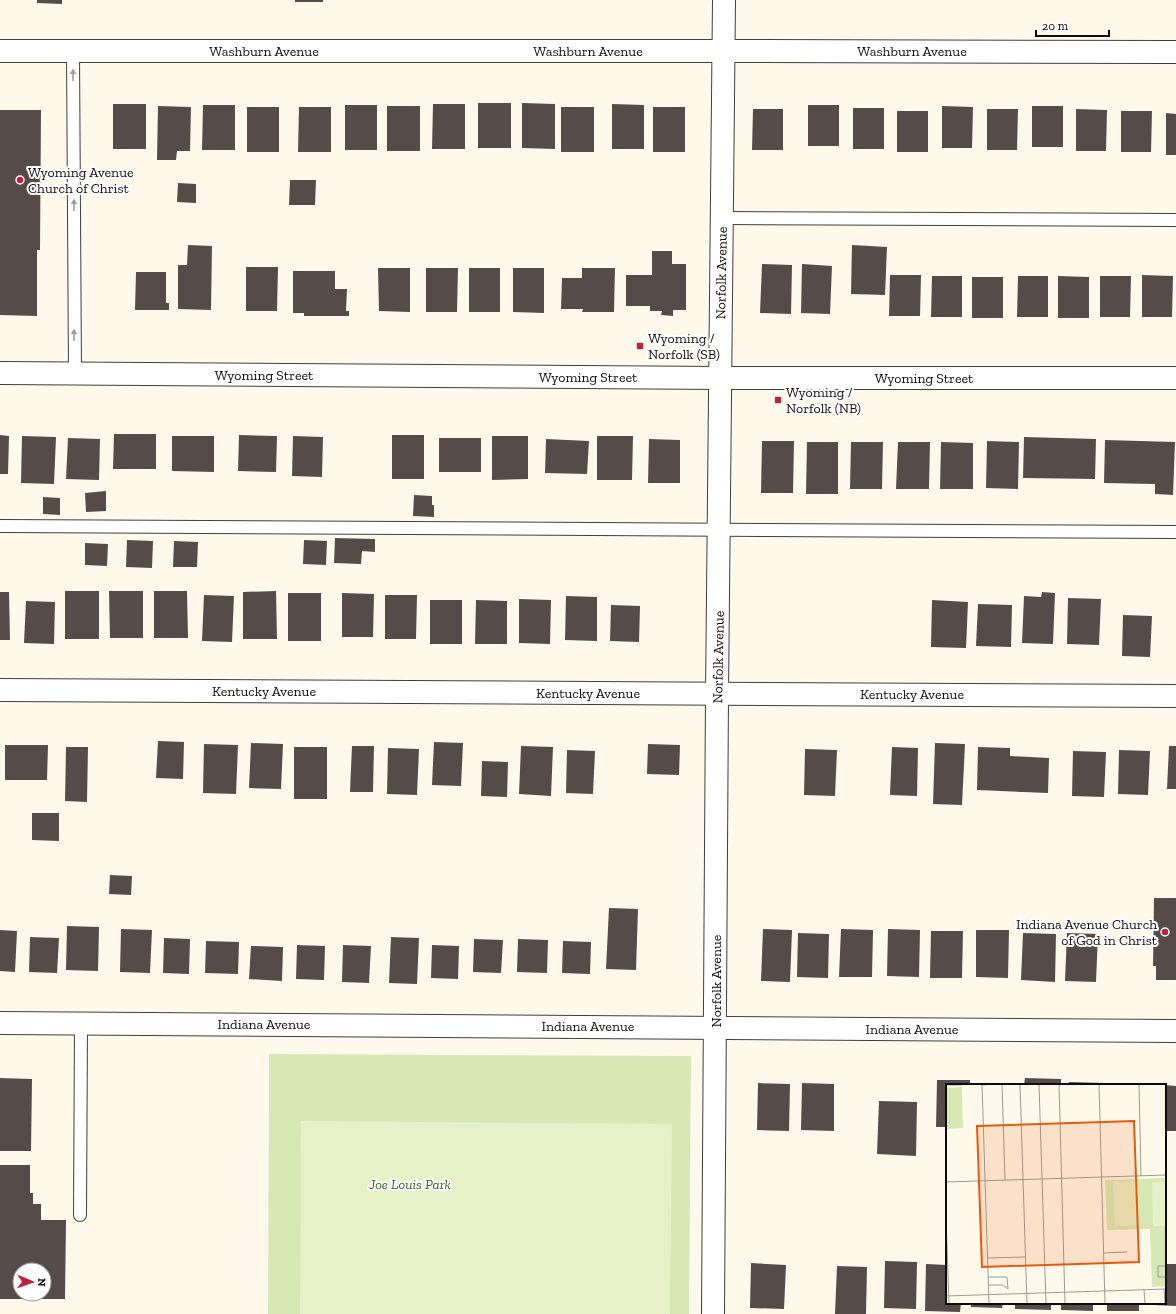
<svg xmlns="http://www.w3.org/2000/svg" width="1176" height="1314" font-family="'Zilla Slab',serif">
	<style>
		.green { fill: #d6e9b5 }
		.pitch { fill: #e6f1c7 }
		.building { fill: #554c49; fill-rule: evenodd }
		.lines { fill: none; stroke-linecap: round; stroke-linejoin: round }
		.service-casing { stroke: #3f3f3f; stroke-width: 14 }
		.minor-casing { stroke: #3f3f3f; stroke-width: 24 }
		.tertiary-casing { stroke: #3f3f3f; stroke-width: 24 }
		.service { stroke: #fff; stroke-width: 12 }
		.minor { stroke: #fff; stroke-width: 22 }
		.tertiary { stroke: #fff; stroke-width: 22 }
		.oneway { fill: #9e9e9e }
		.poi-dot { fill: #be233a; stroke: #fff; stroke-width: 1.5 }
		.labels { text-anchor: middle; stroke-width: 4; stroke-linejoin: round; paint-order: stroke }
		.street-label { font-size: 14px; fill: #0c0c0c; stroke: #fff }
		.poi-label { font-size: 14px; fill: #0c0c0c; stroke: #fff; text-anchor: start }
		.park-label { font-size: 14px; font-style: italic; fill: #32651c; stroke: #fff }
		.inset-road { fill: none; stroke: #9e9a92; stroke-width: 1 }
		.view { fill: #e8590c; fill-opacity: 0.15; stroke: #e8590c; stroke-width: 2 }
		.inset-edge { fill: none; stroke: #0c0c0c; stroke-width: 2 }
	</style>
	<rect width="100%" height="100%" fill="#fff9ec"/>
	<polygon class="green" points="269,1054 691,1056 689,1314 268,1314"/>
	<polygon class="pitch" points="301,1121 672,1124 670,1314 300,1314"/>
	<g class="building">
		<polygon points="37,0 62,0 62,4 37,3"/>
		<rect x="295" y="0" width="28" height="2"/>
		<rect x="478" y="103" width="33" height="45"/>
		<polygon points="522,103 555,104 555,149 522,148"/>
		<rect x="113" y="104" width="33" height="45"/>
		<polygon points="433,104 465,104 465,149 432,149"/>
		<polygon points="612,104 644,105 644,149 612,149"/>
		<polygon points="203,105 235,105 235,150 202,150"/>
		<rect x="345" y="105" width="32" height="45"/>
		<rect x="808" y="105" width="31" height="41"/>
		<polygon points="158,106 191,107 190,151 177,151 176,160 157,160"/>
		<rect x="387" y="106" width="33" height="45"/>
		<polygon points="942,106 973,107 972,148 942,148"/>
		<rect x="1032" y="106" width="31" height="41"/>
		<rect x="247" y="107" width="32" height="45"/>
		<polygon points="299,107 331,107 331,152 298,152"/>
		<rect x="561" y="107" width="33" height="45"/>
		<rect x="653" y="107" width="32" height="45"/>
		<rect x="853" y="108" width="31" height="41"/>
		<polygon points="753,109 783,109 783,150 752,150"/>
		<polygon points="987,109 1018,109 1017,150 987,150"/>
		<polygon points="1076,109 1107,110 1106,151 1076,151"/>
		<polygon points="0,110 41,110 40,250 37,250 37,316 0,315"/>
		<rect x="897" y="111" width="31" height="41"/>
		<polygon points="1121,111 1152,111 1151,152 1121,152"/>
		<polygon points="1166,113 1176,114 1176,155 1166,155"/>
		<polygon points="290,180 316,180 315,205 289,205"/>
		<polygon points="178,183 196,184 196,203 177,202"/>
		<polygon points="188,245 212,246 211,310 178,309 178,265 187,265"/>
		<polygon points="852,245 887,247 885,295 851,294"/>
		<polygon points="652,251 672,251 672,264 686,264 686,310 673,310 673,316 661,315 662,311 650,311 650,306 626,306 626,275 652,275"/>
		<polygon points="762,264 792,265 791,314 760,313"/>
		<polygon points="802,264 832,266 830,314 801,313"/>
		<polygon points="246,267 278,267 277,311 246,311"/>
		<polygon points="378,268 410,268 410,312 379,311"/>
		<polygon points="426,268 458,268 457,312 426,312"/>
		<rect x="469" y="268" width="31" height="44"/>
		<polygon points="513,268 544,268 544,313 513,312"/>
		<polygon points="582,268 615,268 614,312 582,312 583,309 561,309 562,278 582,278"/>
		<polygon points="293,271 335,271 335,289 347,289 346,311 349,311 349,316 304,316 304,313 293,313"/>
		<polygon points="136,272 166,272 166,303 169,303 169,310 135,310"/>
		<polygon points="890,275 921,275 920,316 889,316"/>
		<polygon points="1142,275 1173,276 1172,317 1142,317"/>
		<polygon points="932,276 962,276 962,317 931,317"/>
		<polygon points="1018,276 1048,276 1048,317 1017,317"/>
		<polygon points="1058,276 1089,277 1089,318 1058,318"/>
		<polygon points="1100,276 1131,276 1130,317 1100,317"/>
		<rect x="972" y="277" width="31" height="41"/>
		<polygon points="114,434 156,434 156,469 113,469"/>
		<polygon points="0,435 9,436 8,474 0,474"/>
		<polygon points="239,435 277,436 276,472 238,471"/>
		<rect x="392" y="435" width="32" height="44"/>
		<polygon points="22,436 56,437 54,484 21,483"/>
		<polygon points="172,436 214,436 214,472 172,471"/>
		<polygon points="293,436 323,437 322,477 292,476"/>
		<polygon points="492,436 528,436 528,479 492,480"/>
		<polygon points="597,436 633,436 632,480 597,480"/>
		<polygon points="1024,437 1096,439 1095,479 1023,478"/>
		<polygon points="68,438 100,439 99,480 66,479"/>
		<rect x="439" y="438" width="42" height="34"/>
		<polygon points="546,439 589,441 587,474 545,473"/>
		<polygon points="649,439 680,440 680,483 648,483"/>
		<polygon points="1105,440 1175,442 1173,495 1155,494 1155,484 1104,483"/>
		<polygon points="762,441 794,441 793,493 761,493"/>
		<polygon points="987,441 1019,442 1018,489 986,488"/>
		<polygon points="807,442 838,442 838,494 806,494"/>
		<polygon points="851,442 883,442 882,489 850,489"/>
		<polygon points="898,442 930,442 929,489 896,489"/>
		<polygon points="941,442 973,443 973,489 940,489"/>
		<polygon points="106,491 106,511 86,512 85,493"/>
		<polygon points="414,495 432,496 432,505 434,505 434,517 413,516"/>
		<polygon points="43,497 60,498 60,515 43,514"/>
		<polygon points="335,538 375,539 375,552 362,551 361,564 334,563"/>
		<polygon points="127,540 153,541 152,568 126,567"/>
		<polygon points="304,540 327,541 326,565 303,564"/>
		<polygon points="174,541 198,542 197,567 173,567"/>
		<polygon points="85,543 108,544 107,566 85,565"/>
		<rect x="65" y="591" width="34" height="48"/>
		<polygon points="109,591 143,591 143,638 110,638"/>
		<polygon points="154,591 187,591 188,638 154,638"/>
		<polygon points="276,591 277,639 243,639 243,592"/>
		<polygon points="0,592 9,592 10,640 0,640"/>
		<polygon points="1042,592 1055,593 1053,644 1022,643 1024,596 1041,597"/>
		<rect x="288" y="593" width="33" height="48"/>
		<polygon points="342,593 374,594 373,637 342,637"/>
		<polygon points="204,595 234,596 232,642 202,641"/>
		<polygon points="385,595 417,595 416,639 385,639"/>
		<polygon points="566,596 597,597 597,641 565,640"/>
		<polygon points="1068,598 1101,599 1099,645 1067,644"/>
		<polygon points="519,599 551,600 550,644 519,643"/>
		<rect x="430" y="600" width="32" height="44"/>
		<polygon points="476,600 507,601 507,644 475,644"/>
		<polygon points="932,600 968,602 966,648 931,647"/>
		<polygon points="26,601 55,602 54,644 24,643"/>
		<polygon points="978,604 1012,605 1011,647 976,646"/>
		<polygon points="611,605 640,606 639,642 610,641"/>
		<polygon points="1123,615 1152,616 1150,657 1122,656"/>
		<polygon points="158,741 184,742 183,779 156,778"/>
		<polygon points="434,742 463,743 461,786 432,785"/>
		<polygon points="251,743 283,744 281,789 249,788"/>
		<polygon points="935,743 965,744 962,805 933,804"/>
		<polygon points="204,744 238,745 236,794 203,793"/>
		<polygon points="648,744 680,745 679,775 647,774"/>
		<polygon points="5,745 48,745 47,780 5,780"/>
		<polygon points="352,746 374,746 373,792 350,792"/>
		<polygon points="521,746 553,747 551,796 519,794"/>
		<polygon points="1169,746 1176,746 1176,789 1167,789"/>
		<polygon points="66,747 88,747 87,802 65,801"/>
		<rect x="294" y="747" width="33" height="52"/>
		<polygon points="892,747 918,748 917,796 890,795"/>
		<polygon points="978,747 1010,748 1010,756 1049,758 1048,793 977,790"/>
		<polygon points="388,748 419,749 417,795 387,794"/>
		<polygon points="805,749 837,750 835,796 804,795"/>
		<polygon points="567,750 595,751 593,794 566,793"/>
		<polygon points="1119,750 1150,751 1148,795 1118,794"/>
		<polygon points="1073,751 1106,752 1104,797 1072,796"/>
		<polygon points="482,761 508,762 507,797 481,796"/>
		<polygon points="32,813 59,813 59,841 32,840"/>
		<polygon points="110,875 132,876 131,895 109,894"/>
		<polygon points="1154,898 1176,898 1176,980 1156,980 1156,966 1153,966"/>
		<polygon points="609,908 638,909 636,970 606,969"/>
		<polygon points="67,926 99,927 98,971 66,970"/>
		<polygon points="121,929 152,930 150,973 120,972"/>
		<polygon points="763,929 792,930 790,982 761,981"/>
		<polygon points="841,929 873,930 872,977 839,977"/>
		<polygon points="888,929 920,930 919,977 887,976"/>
		<polygon points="0,930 17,931 15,972 0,971"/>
		<polygon points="976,930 1009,930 1008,978 976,977"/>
		<polygon points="931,931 963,931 962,978 930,978"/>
		<polygon points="798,933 829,934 828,978 797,977"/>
		<polygon points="1023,933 1056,934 1055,982 1021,980"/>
		<polygon points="1067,933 1098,934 1096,982 1065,981"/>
		<polygon points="30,937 59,938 57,973 29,972"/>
		<polygon points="391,937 419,938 417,984 389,983"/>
		<polygon points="164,938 190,939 189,974 163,973"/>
		<polygon points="474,939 503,940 501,973 473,972"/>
		<polygon points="518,939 548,940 547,973 517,972"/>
		<polygon points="206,941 239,942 238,974 205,973"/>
		<polygon points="563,941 591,942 590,974 562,973"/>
		<polygon points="297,945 325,946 324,980 296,979"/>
		<polygon points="343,945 371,946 369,983 342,982"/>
		<polygon points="432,945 459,946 458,979 431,978"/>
		<polygon points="251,946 283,947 282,981 249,979"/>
		<polygon points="0,1078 32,1079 31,1151 0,1151"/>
		<polygon points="1025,1078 1061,1079 1061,1085 1024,1085"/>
		<polygon points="937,1080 970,1080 970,1085 947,1085 947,1127 936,1127"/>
		<polygon points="1069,1082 1104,1083 1104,1085 1068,1085"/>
		<polygon points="758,1083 790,1084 789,1131 757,1130"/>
		<polygon points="802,1083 834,1084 834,1131 801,1130"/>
		<polygon points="1165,1085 1176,1086 1176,1131 1165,1131"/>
		<polygon points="879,1101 917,1102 916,1156 877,1154"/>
		<path d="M0,1165H30V1193H33V1204H41V1220H66L65,1299H0ZM20,1270H44V1294H20Z"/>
		<polygon points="885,1261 917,1262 916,1309 884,1308"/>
		<polygon points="751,1263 786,1265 784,1309 750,1308"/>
		<polygon points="926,1264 947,1265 947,1303 961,1303 960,1312 925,1311"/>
		<polygon points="1165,1264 1176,1264 1176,1306 1154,1305 1154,1303 1165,1303"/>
		<polygon points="837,1266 867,1267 866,1314 835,1314"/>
		<polygon points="971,1303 1003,1303 1002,1308 971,1307"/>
		<polygon points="1015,1303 1051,1303 1051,1310 1015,1309"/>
		<polygon points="1061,1303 1093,1303 1093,1311 1061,1310"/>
		<rect x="1107" y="1303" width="32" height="8"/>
	</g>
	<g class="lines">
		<g class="service-casing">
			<g id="service">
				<polyline points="73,51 75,374"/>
				<polyline points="722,218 1176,220"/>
				<polyline points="0,526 1176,532"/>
				<polyline points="80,1215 81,1023"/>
			</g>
		</g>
		<g class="minor-casing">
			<g id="minor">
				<polyline points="0,51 724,51 1176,52"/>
				<polyline points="0,690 1176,696"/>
				<polyline points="0,1023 1176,1031"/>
				<polyline points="713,1314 717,694 724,0"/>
			</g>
		</g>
		<g class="tertiary-casing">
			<polyline id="tertiary" points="0,373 721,378 1176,378"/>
		</g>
		<use href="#service" class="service"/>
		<use href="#minor" class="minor"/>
		<use href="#tertiary" class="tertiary"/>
	</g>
	<defs><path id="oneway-solid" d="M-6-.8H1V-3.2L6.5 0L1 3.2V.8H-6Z"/></defs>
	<g class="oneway">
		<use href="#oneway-solid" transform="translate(73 75) rotate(-90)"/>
		<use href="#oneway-solid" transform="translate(74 205) rotate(-90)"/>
		<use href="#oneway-solid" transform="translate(74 335) rotate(-90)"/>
	</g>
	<g class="poi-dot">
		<circle cx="20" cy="180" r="4"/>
		<rect x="636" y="342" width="8" height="8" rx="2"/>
		<rect x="774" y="396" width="8" height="8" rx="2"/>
		<circle cx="1165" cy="932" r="4"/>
	</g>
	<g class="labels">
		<g class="street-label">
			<text x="264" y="56">Washburn Avenue</text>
			<text x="588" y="56">Washburn Avenue</text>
			<text x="912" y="56">Washburn Avenue</text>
			<text transform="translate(721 273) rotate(-89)" y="5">Norfolk Avenue</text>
			<text x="264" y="380">Wyoming Street</text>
			<text x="588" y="382">Wyoming Street</text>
			<text x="924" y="383">Wyoming Street</text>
			<text transform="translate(718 657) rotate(-89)" y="5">Norfolk Avenue</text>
			<text x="264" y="696">Kentucky Avenue</text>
			<text x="588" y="698">Kentucky Avenue</text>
			<text x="912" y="699">Kentucky Avenue</text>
			<text transform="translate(716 981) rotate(-90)" y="5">Norfolk Avenue</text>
			<text x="264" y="1029">Indiana Avenue</text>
			<text x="588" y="1031">Indiana Avenue</text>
			<text x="912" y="1034">Indiana Avenue</text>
		</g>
		<g class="poi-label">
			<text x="28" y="177">Wyoming Avenue<tspan x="28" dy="16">Church of Christ</tspan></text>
			<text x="648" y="343">Wyoming /<tspan x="648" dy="16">Norfolk (SB)</tspan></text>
			<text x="786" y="397">Wyoming /<tspan x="786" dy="16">Norfolk (NB)</tspan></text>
			<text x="1157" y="929" text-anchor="end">Indiana Avenue Church<tspan x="1157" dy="16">of God in Christ</tspan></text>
		</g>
		<g class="park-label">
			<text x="410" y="1189">Joe Louis Park</text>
		</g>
	</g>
	<g transform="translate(946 1084)">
		<rect width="220" height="220" fill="#fff9ec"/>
		<path d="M16,3L17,44L1,45L0,4ZM220,94V202L206,203L204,145L161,146L159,96Z" fill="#d6e9b5"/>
		<path d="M192,97L193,142H169L167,98ZM206,98H220V142H207Z" fill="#e6f1c7"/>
		<path class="inset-road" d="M36,0L43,220M56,0L59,96M74,0L81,220M93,0L100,220M113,0L119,220M153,0L159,220M193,0L195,92M0,1H16M36,1L50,0M0,98L220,91M0,132L3,220M158,169L181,168M41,174L80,173M220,182H212V193H220M42,193H61L62,205L57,201H42M218,205L219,220M198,206L199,220M0,212L220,205"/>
		<path class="view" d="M188,37L193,178L36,183L31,42Z"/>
		<rect width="220" height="220" class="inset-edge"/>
	</g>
	<g transform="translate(32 1282) rotate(92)"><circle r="19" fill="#ffffff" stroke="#9e9e9e"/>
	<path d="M0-3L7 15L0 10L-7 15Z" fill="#be233a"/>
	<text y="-6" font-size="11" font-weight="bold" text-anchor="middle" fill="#0c0c0c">N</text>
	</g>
	<path d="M1036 30v6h73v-6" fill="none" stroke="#0c0c0c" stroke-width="2"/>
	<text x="1042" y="30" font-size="12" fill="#0c0c0c" stroke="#ffffff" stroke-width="3" paint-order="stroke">20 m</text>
</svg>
